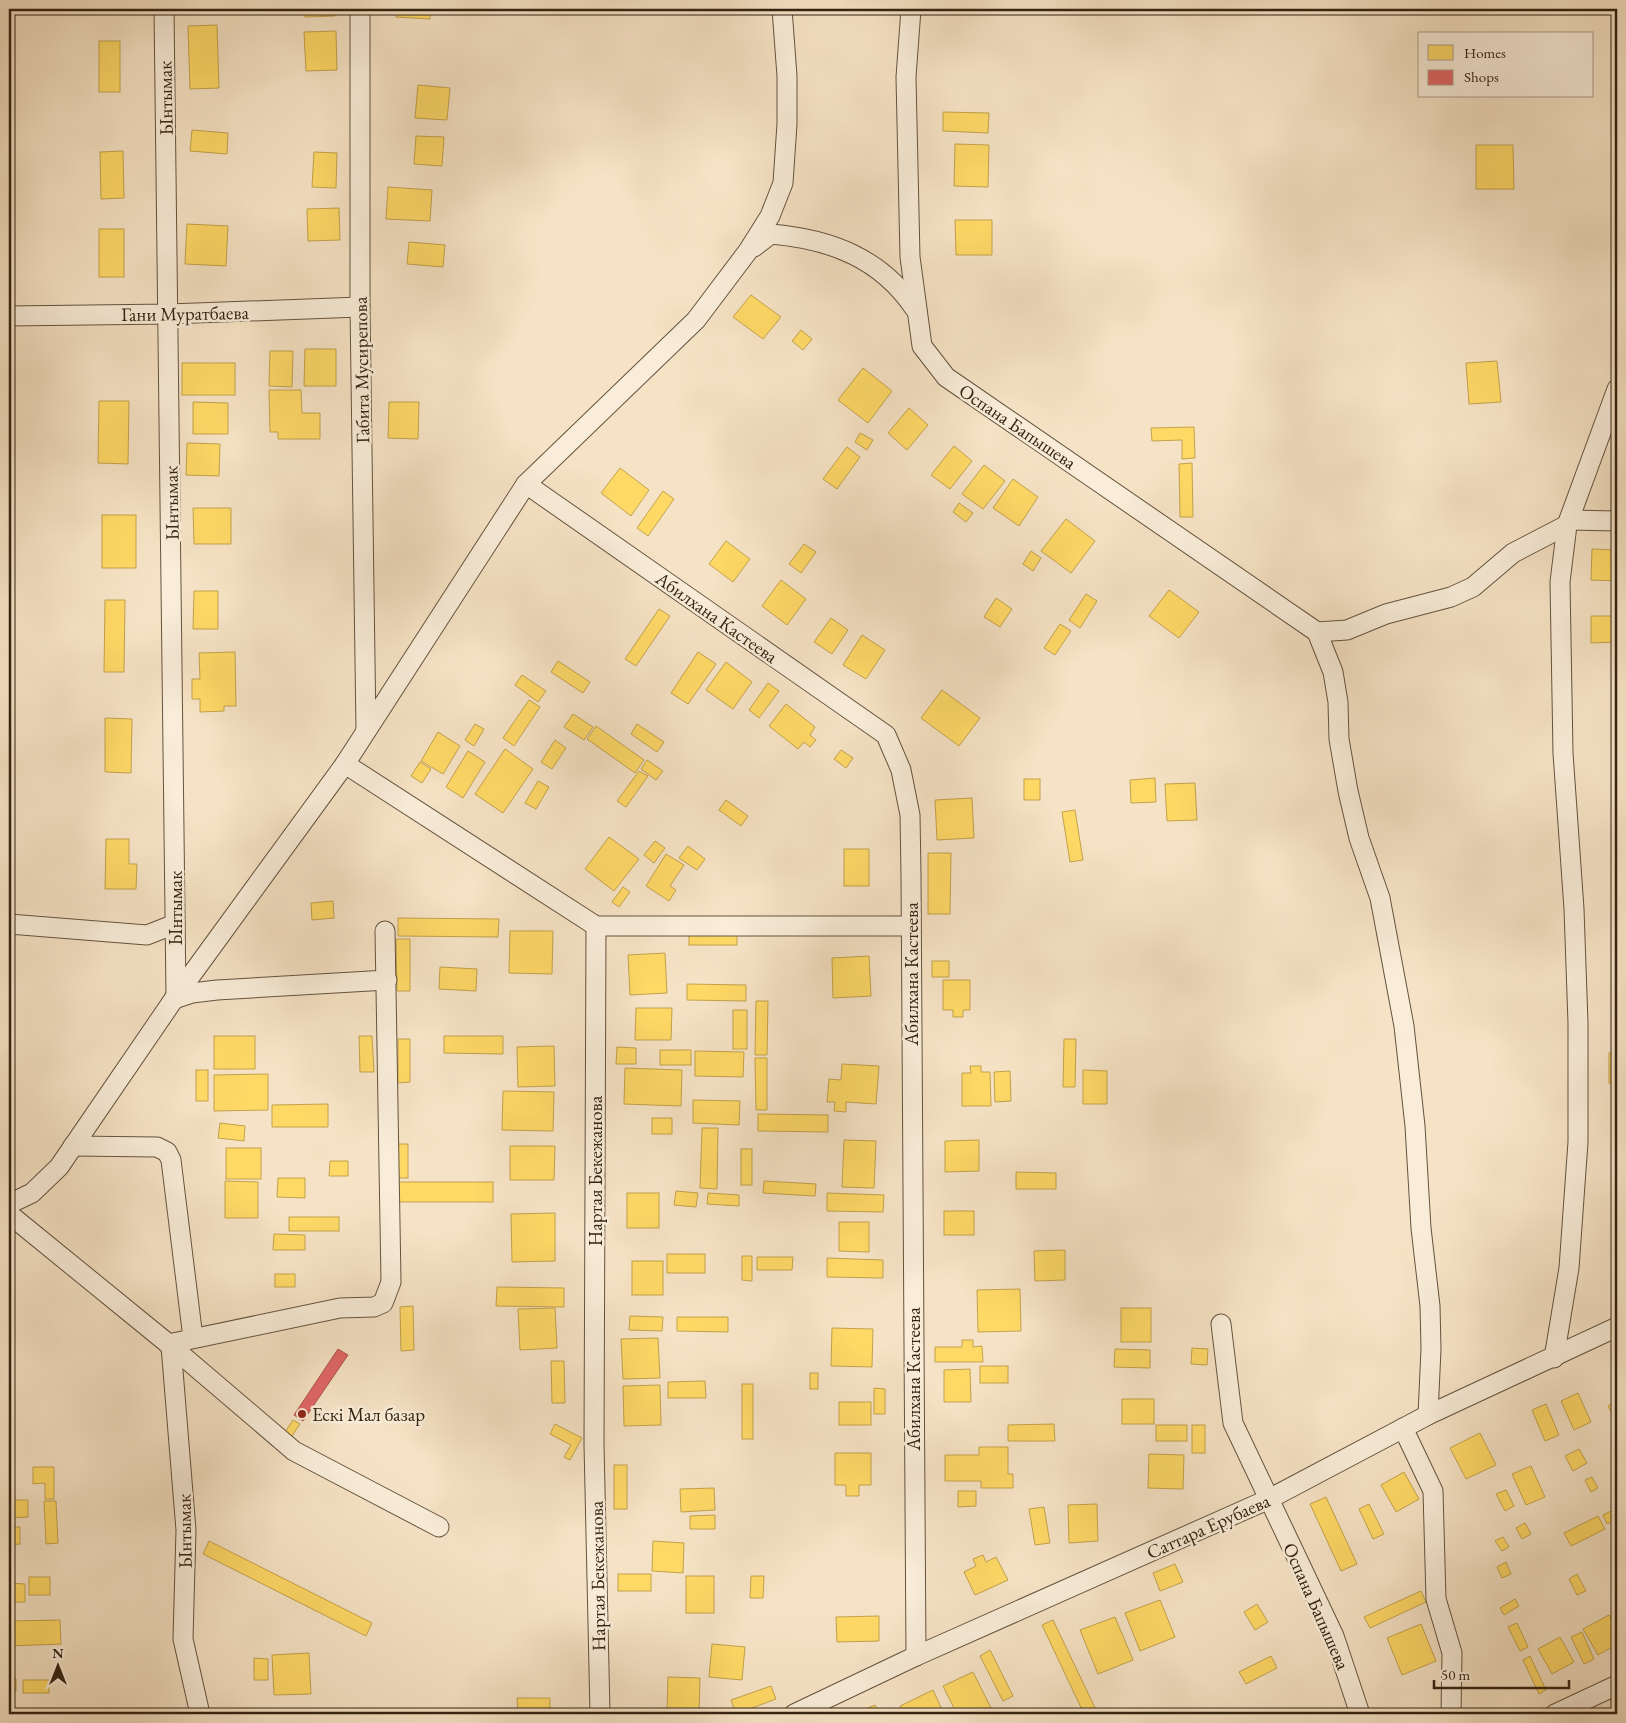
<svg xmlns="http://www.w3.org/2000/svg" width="1626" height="1723" font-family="'EB Garamond',serif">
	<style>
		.homes { fill: #ffd966; stroke: #c2a24d }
		.shops { fill: #e06666; stroke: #ac524d }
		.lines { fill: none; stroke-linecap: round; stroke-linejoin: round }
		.street-casing { stroke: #64533f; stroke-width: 21 }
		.street { stroke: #f9edd9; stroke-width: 19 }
		.poi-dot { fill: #8f2418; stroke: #f9edd9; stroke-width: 2 }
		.labels { text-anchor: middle; stroke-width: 5; stroke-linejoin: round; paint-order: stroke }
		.street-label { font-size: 19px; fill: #332312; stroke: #f9edd9 }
		.poi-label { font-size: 19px; fill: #332312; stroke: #f9edd9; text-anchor: start }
	</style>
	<rect width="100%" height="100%" fill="#f6e3c5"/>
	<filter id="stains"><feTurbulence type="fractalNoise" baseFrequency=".004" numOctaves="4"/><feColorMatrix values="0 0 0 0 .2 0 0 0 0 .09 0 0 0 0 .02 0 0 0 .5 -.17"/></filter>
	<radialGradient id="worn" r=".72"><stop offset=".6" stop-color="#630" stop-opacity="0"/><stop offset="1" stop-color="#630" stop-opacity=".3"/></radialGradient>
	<g class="homes">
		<polygon points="305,9 334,9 335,16 305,17"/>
		<polygon points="397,9 431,9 430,19 396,17"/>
		<polygon points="217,25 219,88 190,89 188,26"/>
		<polygon points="336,31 337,70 306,71 304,32"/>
		<rect x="99" y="41" width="21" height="51"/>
		<polygon points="418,85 450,88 447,120 415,118"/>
		<polygon points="943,112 989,113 988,133 943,131"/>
		<polygon points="192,130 228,133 227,154 190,151"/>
		<polygon points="416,136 444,137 442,166 414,164"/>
		<polygon points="955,144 989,145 988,187 954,186"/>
		<polygon points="1476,145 1513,145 1514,189 1476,189"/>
		<polygon points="123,151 124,198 101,199 100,152"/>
		<polygon points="314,152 337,153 336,188 312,187"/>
		<polygon points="388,187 432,190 430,221 386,219"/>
		<polygon points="339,208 340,240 308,241 307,209"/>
		<polygon points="955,220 992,220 992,255 956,255"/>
		<polygon points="187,224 228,226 226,266 185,264"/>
		<rect x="99" y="229" width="25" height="48"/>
		<polygon points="409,242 445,245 443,267 407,264"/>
		<polygon points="751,295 781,317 763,339 733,317"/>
		<polygon points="801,330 812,339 803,350 792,341"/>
		<polygon points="305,349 336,349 336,386 304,386"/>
		<polygon points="270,351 293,351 292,387 269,386"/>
		<polygon points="1497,361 1501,402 1469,404 1466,363"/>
		<rect x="182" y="363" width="53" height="32"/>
		<polygon points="863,368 892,391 868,423 838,400"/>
		<polygon points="269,390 301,390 302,413 320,413 320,439 278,439 278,432 270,432"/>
		<polygon points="99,401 129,401 128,464 98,463"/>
		<polygon points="193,402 228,403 228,434 193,434"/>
		<polygon points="389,402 419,402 418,439 388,438"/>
		<polygon points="909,408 928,425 907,450 888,433"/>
		<polygon points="1194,427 1195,458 1182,459 1182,440 1152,441 1151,428"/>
		<polygon points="860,433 873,440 867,450 855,442"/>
		<polygon points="187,443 220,444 219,476 186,475"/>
		<polygon points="954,446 972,461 950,489 931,475"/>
		<polygon points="847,447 860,457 837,489 823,479"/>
		<polygon points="1192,463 1193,517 1180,517 1179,464"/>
		<polygon points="984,465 1005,481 983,509 962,494"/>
		<polygon points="620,468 649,490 631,516 601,493"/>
		<polygon points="1013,479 1038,497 1019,526 993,508"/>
		<polygon points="663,491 674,499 648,536 637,528"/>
		<polygon points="959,503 973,513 966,522 953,512"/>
		<polygon points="193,508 231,508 231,544 194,544"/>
		<rect x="102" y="515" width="34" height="53"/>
		<polygon points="1066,519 1095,541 1071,573 1041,551"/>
		<polygon points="726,541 750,559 733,582 709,564"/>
		<polygon points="804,544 816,552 801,573 789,564"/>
		<polygon points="1592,549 1617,550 1617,581 1591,580"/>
		<polygon points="1031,551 1041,558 1033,571 1023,564"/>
		<polygon points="781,580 806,599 787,625 762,606"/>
		<polygon points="1169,590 1199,612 1179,638 1149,616"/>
		<polygon points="194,591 218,591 218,629 193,629"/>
		<polygon points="1086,594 1097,601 1080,628 1069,620"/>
		<polygon points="996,598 1012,609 1000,627 984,617"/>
		<polygon points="105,600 125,600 124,672 104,672"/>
		<polygon points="659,609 670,616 636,666 625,659"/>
		<polygon points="1591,616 1617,616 1617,642 1591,643"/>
		<polygon points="831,618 848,630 832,654 814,642"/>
		<polygon points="1060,624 1071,631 1055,655 1044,648"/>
		<polygon points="862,635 885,650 866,679 843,665"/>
		<polygon points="235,652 236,706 224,706 224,711 200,712 200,699 192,699 192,679 200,679 199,653"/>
		<polygon points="698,652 716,664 688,704 671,693"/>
		<polygon points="558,661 590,682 583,693 551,672"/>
		<polygon points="726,662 752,682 733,709 706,690"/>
		<polygon points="522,675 546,691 538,702 515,685"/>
		<polygon points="768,683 779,691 759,718 749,710"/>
		<polygon points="942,690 980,718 959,746 921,718"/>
		<polygon points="529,700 540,707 514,746 503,738"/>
		<polygon points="786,704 815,727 810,735 816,740 810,747 804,742 798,749 769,726"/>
		<polygon points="573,714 593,727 584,740 564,727"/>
		<polygon points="105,718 132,719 131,773 105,772"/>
		<polygon points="475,724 484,729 474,746 465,740"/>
		<polygon points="637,724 664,742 657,752 631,734"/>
		<polygon points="596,726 644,760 635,773 587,739"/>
		<polygon points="438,732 460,746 443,774 421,761"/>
		<polygon points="555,740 566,748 552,769 541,762"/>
		<polygon points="505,749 533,769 503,813 475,794"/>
		<polygon points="841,750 853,758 846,768 834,759"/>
		<polygon points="468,751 485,762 463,798 446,787"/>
		<polygon points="647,760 663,771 656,780 641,769"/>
		<polygon points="420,762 431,769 422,783 411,776"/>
		<polygon points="639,771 648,776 626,807 617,801"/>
		<polygon points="1155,778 1156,802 1131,803 1130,780"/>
		<rect x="1024" y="779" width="16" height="21"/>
		<polygon points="538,781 549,787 536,809 525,803"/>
		<polygon points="1195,783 1197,820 1167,821 1165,784"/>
		<polygon points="972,798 974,838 937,840 935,800"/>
		<polygon points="726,800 748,816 741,826 719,810"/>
		<polygon points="1075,810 1083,860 1070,862 1062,812"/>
		<polygon points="609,837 639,859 614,891 585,869"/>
		<polygon points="106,839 129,839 129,864 137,864 136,889 105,889"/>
		<polygon points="655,841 665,848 654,863 644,855"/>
		<polygon points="688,846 705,859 697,870 679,858"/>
		<rect x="844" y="849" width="25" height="37"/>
		<polygon points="928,853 951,853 950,914 928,914"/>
		<polygon points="666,854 684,865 670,886 676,890 669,901 646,886"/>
		<polygon points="623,887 630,892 619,907 612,902"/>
		<polygon points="333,901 334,918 312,920 311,903"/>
		<polygon points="398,918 499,919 498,937 398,936"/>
		<rect x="689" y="930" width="48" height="15"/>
		<polygon points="510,931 553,931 552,974 509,973"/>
		<polygon points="396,939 410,939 410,991 397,991"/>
		<polygon points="665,953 667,993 630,995 628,955"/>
		<polygon points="869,956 871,996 833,998 832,958"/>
		<rect x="932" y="961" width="17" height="16"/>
		<polygon points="440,967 477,969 476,991 439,989"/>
		<polygon points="943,980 970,980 970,1010 963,1010 963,1017 953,1017 953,1010 943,1010"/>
		<polygon points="687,984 746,985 746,1001 687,1000"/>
		<polygon points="756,1001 768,1001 767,1055 755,1055"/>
		<polygon points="636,1008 672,1008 671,1040 635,1040"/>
		<rect x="733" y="1010" width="14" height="39"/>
		<rect x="214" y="1036" width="41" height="33"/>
		<polygon points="359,1036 372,1036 374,1072 360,1072"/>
		<polygon points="444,1036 503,1036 503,1054 444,1053"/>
		<polygon points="398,1039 410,1039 410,1082 398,1083"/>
		<polygon points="1064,1039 1076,1039 1075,1087 1063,1087"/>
		<polygon points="554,1046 555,1086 518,1087 517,1047"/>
		<polygon points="617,1047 636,1048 636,1064 616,1064"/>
		<rect x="660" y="1050" width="31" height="15"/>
		<polygon points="695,1051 744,1052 743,1077 695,1076"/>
		<rect x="1609" y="1053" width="8" height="30"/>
		<polygon points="755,1058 767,1058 767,1110 756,1110"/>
		<polygon points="842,1064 879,1066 876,1104 846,1102 846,1112 834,1111 835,1102 827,1102 829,1079 841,1080"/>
		<polygon points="970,1066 981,1066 981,1072 990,1072 991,1106 962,1106 962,1073 971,1073"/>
		<polygon points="625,1068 682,1070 681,1106 624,1104"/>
		<rect x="196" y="1070" width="12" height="31"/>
		<polygon points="1083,1070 1107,1071 1107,1104 1083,1104"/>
		<polygon points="1010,1071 1011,1101 995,1102 994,1072"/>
		<polygon points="268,1074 268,1110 214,1111 214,1075"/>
		<polygon points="503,1091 554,1092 553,1131 502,1130"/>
		<polygon points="693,1100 740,1101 739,1125 693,1123"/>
		<polygon points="328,1104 328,1127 272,1127 272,1105"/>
		<polygon points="758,1114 828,1115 828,1132 758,1131"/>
		<rect x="652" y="1118" width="20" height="16"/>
		<polygon points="220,1123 245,1126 244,1141 218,1138"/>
		<polygon points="702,1128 718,1128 717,1189 700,1188"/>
		<polygon points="844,1140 876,1141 874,1188 842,1187"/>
		<polygon points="979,1140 979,1171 945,1172 945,1141"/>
		<rect x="395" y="1144" width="13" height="34"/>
		<polygon points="510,1146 555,1146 554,1180 510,1180"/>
		<rect x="226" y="1148" width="35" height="31"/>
		<rect x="741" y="1149" width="11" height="36"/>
		<polygon points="330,1161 348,1161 348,1176 329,1176"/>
		<polygon points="1016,1172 1056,1173 1056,1189 1016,1189"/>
		<polygon points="278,1178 305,1178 305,1198 277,1197"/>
		<polygon points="225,1181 258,1182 258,1218 225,1218"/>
		<polygon points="764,1181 816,1184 815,1196 763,1193"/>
		<rect x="396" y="1182" width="97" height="20"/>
		<polygon points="676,1191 698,1193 696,1207 674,1205"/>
		<rect x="627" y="1193" width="32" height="35"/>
		<polygon points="708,1193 739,1195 739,1206 707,1204"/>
		<polygon points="827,1193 884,1195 883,1212 827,1211"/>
		<rect x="944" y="1211" width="30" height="24"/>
		<polygon points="555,1213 555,1261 512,1262 511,1214"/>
		<rect x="289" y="1217" width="50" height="14"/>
		<polygon points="839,1222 869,1222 869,1252 839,1251"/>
		<polygon points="274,1234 305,1235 305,1250 273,1250"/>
		<polygon points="1065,1250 1065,1280 1035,1281 1034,1251"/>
		<rect x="667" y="1254" width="38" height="19"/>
		<polygon points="742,1256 752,1256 752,1281 742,1280"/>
		<polygon points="757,1257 793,1257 792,1270 757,1270"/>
		<polygon points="827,1258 883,1260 883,1278 827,1277"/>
		<rect x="632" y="1261" width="31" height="34"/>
		<rect x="275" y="1274" width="20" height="13"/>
		<polygon points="497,1287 564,1288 564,1307 496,1306"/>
		<polygon points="1020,1289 1021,1331 978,1332 977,1290"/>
		<polygon points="413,1306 414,1350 401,1351 400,1307"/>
		<polygon points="555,1308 557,1348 520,1350 518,1309"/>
		<rect x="1121" y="1308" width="30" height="34"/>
		<polygon points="630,1316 663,1317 662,1331 629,1330"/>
		<polygon points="677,1317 728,1317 728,1332 677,1331"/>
		<polygon points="832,1328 873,1329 872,1367 831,1366"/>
		<polygon points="658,1338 660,1378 623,1379 621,1339"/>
		<polygon points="962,1340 973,1340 973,1347 982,1346 983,1362 935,1362 935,1347 962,1347"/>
		<polygon points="1192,1348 1208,1349 1207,1365 1191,1364"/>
		<polygon points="1115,1349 1150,1350 1150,1368 1114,1367"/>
		<polygon points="551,1361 564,1361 565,1403 552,1403"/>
		<rect x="980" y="1366" width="28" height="17"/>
		<polygon points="970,1369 971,1402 944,1402 944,1370"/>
		<rect x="810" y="1373" width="8" height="16"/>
		<polygon points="705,1381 706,1398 668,1398 668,1382"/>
		<rect x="742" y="1384" width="11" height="55"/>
		<polygon points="660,1385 661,1425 624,1426 623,1386"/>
		<polygon points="874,1388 885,1389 885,1414 874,1414"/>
		<polygon points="1578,1393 1591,1422 1574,1430 1561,1401"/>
		<rect x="1122" y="1399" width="32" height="25"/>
		<polygon points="1617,1401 1617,1424 1608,1406"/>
		<rect x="839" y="1402" width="32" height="23"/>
		<polygon points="1546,1404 1559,1435 1545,1441 1532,1410"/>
		<polygon points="293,1420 300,1424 292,1436 285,1432"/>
		<polygon points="555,1424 582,1438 570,1460 564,1457 571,1445 550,1434"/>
		<polygon points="1054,1424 1055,1441 1008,1441 1008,1425"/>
		<rect x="1156" y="1425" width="31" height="16"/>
		<rect x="1192" y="1425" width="13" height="28"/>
		<polygon points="1480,1433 1496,1465 1466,1479 1450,1448"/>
		<polygon points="979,1447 1008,1447 1008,1474 1013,1474 1013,1488 981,1488 981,1481 945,1481 945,1455 979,1455"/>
		<polygon points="1579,1449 1587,1463 1573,1471 1565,1456"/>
		<polygon points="835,1453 871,1453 871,1485 859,1485 859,1496 846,1496 846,1485 835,1485"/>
		<polygon points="1149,1454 1184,1455 1183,1489 1148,1488"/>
		<rect x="614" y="1465" width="13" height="44"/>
		<polygon points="1531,1466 1545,1497 1526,1505 1512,1474"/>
		<polygon points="33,1467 54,1467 54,1499 45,1499 45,1483 33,1484"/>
		<polygon points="1404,1472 1419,1499 1396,1512 1381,1485"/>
		<polygon points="1592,1477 1598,1488 1591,1492 1585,1480"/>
		<polygon points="714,1488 715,1510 681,1512 680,1489"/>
		<polygon points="1506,1490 1514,1506 1505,1511 1496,1494"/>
		<polygon points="958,1491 976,1491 976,1506 958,1507"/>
		<polygon points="1326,1497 1357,1564 1341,1571 1310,1504"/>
		<polygon points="9,1500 28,1500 28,1517 9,1518"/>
		<polygon points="44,1501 56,1501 58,1543 46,1544"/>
		<polygon points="1097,1504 1098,1541 1069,1543 1068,1505"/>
		<polygon points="1369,1504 1384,1534 1373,1539 1359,1509"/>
		<polygon points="1044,1507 1050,1543 1035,1545 1029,1509"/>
		<polygon points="1617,1508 1617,1519 1607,1524 1603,1515"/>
		<polygon points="715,1515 715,1529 690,1529 690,1516"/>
		<polygon points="1598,1516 1605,1529 1571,1546 1564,1533"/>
		<polygon points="1525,1523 1531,1534 1522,1539 1516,1528"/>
		<polygon points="9,1527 20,1527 20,1544 9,1545"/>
		<polygon points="1503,1537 1509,1547 1502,1551 1495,1541"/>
		<polygon points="209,1541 372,1623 366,1636 203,1554"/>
		<polygon points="653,1541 684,1543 683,1573 652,1571"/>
		<polygon points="983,1555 986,1562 996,1557 1008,1580 975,1595 964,1572 976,1566 973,1559"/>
		<polygon points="1506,1562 1511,1574 1502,1578 1497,1567"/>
		<polygon points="1175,1564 1183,1582 1160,1591 1153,1573"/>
		<rect x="618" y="1574" width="33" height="17"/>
		<polygon points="1577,1574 1586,1591 1577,1595 1569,1579"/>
		<rect x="686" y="1576" width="28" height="37"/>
		<polygon points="751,1576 764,1576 763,1598 750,1598"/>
		<rect x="29" y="1577" width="21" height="18"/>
		<polygon points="9,1583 25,1584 25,1602 9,1602"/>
		<polygon points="1421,1591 1426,1602 1370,1628 1364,1617"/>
		<polygon points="1515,1599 1519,1606 1504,1615 1500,1608"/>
		<polygon points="1160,1600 1175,1637 1140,1651 1125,1613"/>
		<polygon points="1257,1604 1268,1622 1255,1630 1244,1612"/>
		<polygon points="1609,1615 1617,1629 1617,1644 1598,1655 1583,1629"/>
		<polygon points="879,1616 879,1641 837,1642 836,1617"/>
		<polygon points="1115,1617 1133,1660 1098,1674 1080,1630"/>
		<polygon points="60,1620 61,1644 9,1646 9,1621"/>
		<polygon points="1053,1620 1098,1714 1084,1714 1042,1625"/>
		<polygon points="1517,1623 1528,1647 1520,1651 1508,1627"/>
		<polygon points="1421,1624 1436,1661 1402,1675 1387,1638"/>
		<polygon points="1582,1632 1594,1659 1584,1664 1571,1637"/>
		<polygon points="1560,1637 1574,1662 1552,1674 1538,1649"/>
		<polygon points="712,1644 745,1647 742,1680 709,1677"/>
		<polygon points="990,1650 1013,1696 1003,1701 980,1656"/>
		<polygon points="309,1653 311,1694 274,1695 272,1655"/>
		<polygon points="1271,1656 1277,1668 1246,1684 1239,1672"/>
		<polygon points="1530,1656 1546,1690 1539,1694 1523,1660"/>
		<polygon points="254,1658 268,1659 268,1680 254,1680"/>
		<polygon points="973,1672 994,1714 957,1714 943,1686"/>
		<polygon points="668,1677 700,1678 699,1712 667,1711"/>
		<rect x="9" y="1679" width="7" height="12"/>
		<rect x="23" y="1680" width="26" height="13"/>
		<polygon points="771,1686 776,1699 736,1714 731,1700"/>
		<polygon points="933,1690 944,1714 904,1714 900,1706"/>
		<polygon points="517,1698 550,1698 550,1714 518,1714"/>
		<polygon points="875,1705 880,1714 854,1714"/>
	</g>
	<polygon class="shops" points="338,1349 348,1355 303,1421 294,1415"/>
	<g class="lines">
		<g class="street-casing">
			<g id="street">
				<polyline points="164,9 176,996"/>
				<polyline points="360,9 360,307 366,731"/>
				<polyline points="911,9 906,77 910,257 922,346 946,377 1317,632"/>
				<path d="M754,247L771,234C830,239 881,258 915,309"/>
				<polyline points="9,316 169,314 360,307"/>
				<polyline points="526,484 886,735 901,770 910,815 911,875 916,1656"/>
				<polyline points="1569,520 1617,521"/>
				<polyline points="1317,632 1333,672 1338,702 1339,739 1348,791 1359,838 1380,898 1404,1026 1415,1126 1421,1228 1430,1306 1431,1349 1428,1415"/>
				<polyline points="1317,632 1347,630 1386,614 1451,597 1473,587 1513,553 1567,525"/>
				<polyline points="345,764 596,926"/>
				<polyline points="9,924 147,935 175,924"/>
				<polyline points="596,926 594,1444 600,1714"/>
				<polyline points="596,926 911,926"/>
				<polyline points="174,999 192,993 217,990 387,980"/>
				<polyline points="73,1146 157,1147 167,1152 171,1160 193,1338"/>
				<polyline points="9,1204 32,1193 59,1167 176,996 345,764 526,484 696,320 748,251 770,216 783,183 787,124 787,76 782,9"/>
				<polyline points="9,1214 171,1346 294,1451 439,1527"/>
				<polyline points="1221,1324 1233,1423 1334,1636 1360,1714"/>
				<polyline points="168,1344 340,1308 374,1307 383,1303 391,1282 385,931"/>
				<polyline points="171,1346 186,1530 183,1639 200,1714"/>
				<polyline points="1554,1358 1569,1268 1578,1142 1578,1023 1574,909 1563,753 1560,582 1567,525 1617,389"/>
				<polyline points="1403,1428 1433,1491 1436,1599 1452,1653 1451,1714"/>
				<polyline points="794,1714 916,1656 1269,1499 1428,1415 1617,1327"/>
				<polyline points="1555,1714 1617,1685"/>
			</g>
		</g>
		<use href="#street" class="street"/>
	</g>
	<circle class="poi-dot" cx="302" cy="1414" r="5"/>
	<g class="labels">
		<g class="street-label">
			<text transform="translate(165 98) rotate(-91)" y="7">Ынтымак</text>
			<text transform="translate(185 313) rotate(-1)" y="7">Гани Муратбаева</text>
			<text transform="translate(361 370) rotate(-91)" y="7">Габита Мусирепова</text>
			<text transform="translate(1018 426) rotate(34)" y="7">Оспана Бапышева</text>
			<text transform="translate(171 503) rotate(-91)" y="7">Ынтымак</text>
			<text transform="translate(717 617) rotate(35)" y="7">Абилхана Кастеева</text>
			<text transform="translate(175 908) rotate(-90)" y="7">Ынтымак</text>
			<text transform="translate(911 974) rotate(-90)" y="7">Абилхана Кастеева</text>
			<text transform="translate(595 1171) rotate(-90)" y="7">Нартая Бекежанова</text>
			<text transform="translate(913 1379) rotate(-90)" y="7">Абилхана Кастеева</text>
			<text transform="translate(1208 1526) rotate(-24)" y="7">Саттара Ерубаева</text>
			<text transform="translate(184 1531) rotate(-91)" y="7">Ынтымак</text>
			<text transform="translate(597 1576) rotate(-91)" y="7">Нартая Бекежанова</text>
			<text transform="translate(1317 1606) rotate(66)" y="7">Оспана Бапышева</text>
		</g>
		<g class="poi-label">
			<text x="312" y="1421">Ескі Мал базар</text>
		</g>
	</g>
	<rect width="1626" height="1723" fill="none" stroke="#f6e3c5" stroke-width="30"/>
	<rect x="10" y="10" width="1606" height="1703" fill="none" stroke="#332312" stroke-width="2.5"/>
	<rect x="15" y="15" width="1596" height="1693" fill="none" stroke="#332312"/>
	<rect x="1418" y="32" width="175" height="65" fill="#f9edd9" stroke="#aa9c89"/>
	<rect x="1428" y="45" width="25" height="15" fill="#ffd966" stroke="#aa9c89"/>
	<text x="1464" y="58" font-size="15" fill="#332312">Homes</text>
	<rect x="1428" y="70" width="25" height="15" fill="#e06666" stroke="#aa9c89"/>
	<text x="1464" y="82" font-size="15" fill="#332312">Shops</text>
	<g transform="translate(58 1666)" stroke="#f9edd9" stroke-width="4" paint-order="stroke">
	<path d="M0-4L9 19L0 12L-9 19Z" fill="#332312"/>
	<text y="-8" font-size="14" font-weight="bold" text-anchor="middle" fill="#332312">N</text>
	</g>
	<path d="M1434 1680v8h135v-8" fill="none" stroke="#332312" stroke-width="2.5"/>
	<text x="1441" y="1680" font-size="15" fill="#332312" stroke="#f9edd9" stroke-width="4" paint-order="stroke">50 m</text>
	<rect width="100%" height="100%" filter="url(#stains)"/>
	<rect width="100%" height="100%" fill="url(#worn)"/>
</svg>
